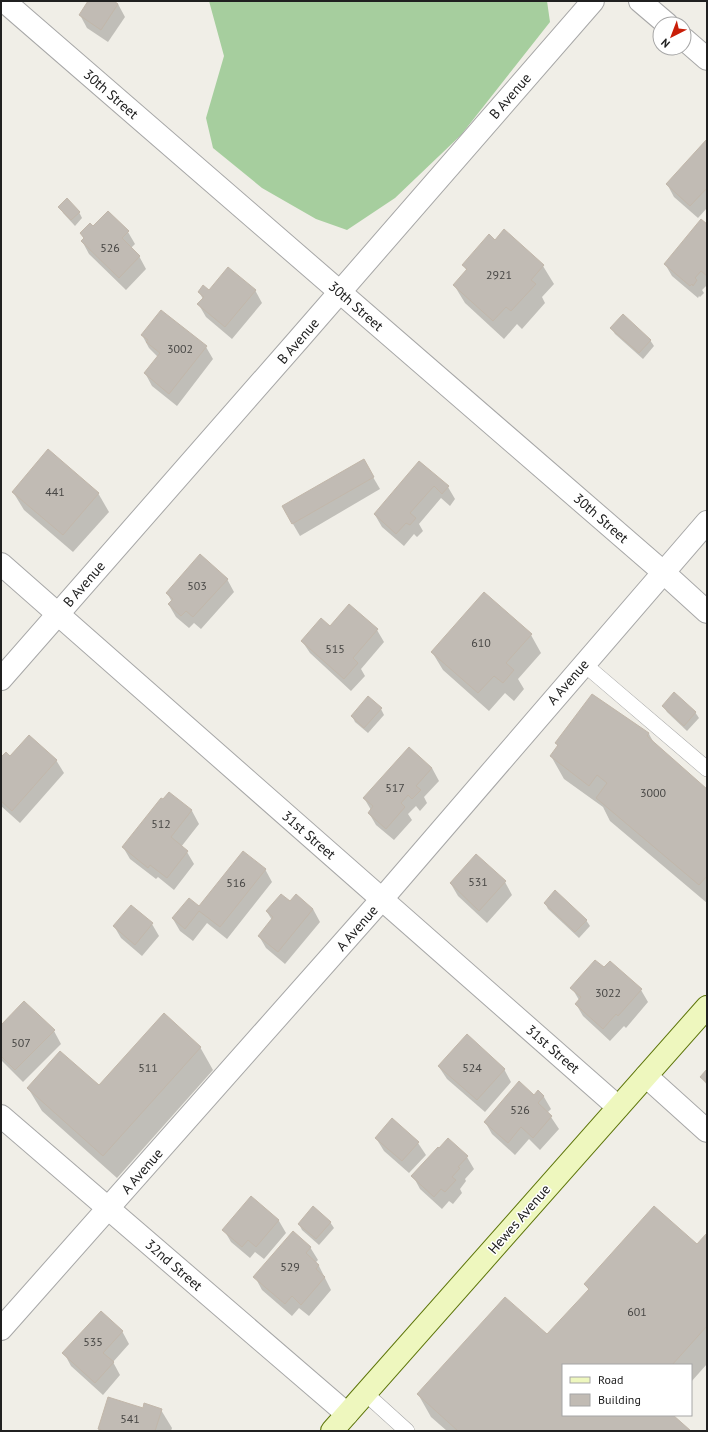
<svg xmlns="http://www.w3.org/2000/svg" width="708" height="1432" font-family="'PT Sans',sans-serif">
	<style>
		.forest { fill: #a6ce9e }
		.shadow { fill: #0003 }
		.building { fill: #c1bbb4; stroke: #c2b7aa }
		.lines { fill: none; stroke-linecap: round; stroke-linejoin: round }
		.service-casing { stroke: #a7a7a7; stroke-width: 16 }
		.minor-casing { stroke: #a7a7a7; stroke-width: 24 }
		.secondary-casing { stroke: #5d7509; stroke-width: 24 }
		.service { stroke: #fff; stroke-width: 15 }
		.minor { stroke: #fff; stroke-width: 22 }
		.secondary { stroke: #eef7be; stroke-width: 22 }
		.labels { text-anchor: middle; stroke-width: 3; stroke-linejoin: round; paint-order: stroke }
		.number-label { font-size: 12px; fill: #484745 }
		.street-label { font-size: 14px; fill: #202020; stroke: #fff }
	</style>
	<rect width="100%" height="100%" fill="#f0eee7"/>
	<polygon class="forest" points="209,1 547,1 550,22 461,135 395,198 347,230 316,219 262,188 213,148 206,118 224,56"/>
	<g class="shadow">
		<polygon points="89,1 113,1 118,4 125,17 108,42 87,28 80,15"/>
		<polygon points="707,140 707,208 698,218 674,197 667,184"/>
		<polygon points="60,207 79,212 82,218 75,226 63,213"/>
		<polygon points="707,226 707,285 702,290 704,293 700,297 699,296 698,298 672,276 665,264"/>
		<polygon points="93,227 128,232 135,244 131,248 139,256 146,269 126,290 89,254 82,241 84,239 81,233"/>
		<polygon points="504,231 543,266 554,284 542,297 545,303 522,329 517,324 504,339 465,303 454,285 467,271 463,265 495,241"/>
		<polygon points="255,290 262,303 232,339 206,317 199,305 203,299 199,292"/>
		<polygon points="611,328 650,340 654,346 643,359 615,334"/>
		<polygon points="142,335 206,347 213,359 177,406 152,386 145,373 158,357 149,348"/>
		<polygon points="363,460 380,489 300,536 283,507"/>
		<polygon points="420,462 448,487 455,499 450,506 441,498 419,524 423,531 417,537 414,534 404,546 382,527 375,515"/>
		<polygon points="13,492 98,493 109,512 73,552 24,510"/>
		<polygon points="227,579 234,592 201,629 194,623 189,628 176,617 169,605 172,602 167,593"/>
		<polygon points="349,605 377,630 384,642 361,669 365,676 351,691 310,653 302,641 330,627"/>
		<polygon points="531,635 541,653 518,679 524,689 514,701 505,693 489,711 443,670 432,652"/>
		<polygon points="593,695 649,734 654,743 707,790 707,903 610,821 603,807 564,779 551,756 558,747 556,743"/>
		<polygon points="663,706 695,712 699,718 687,731 667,712"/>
		<polygon points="381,709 384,715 368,733 355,722 352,716"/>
		<polygon points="10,757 56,760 64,773 20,823 1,806 1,758"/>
		<polygon points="432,768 439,781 424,797 427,803 420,811 416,806 408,814 412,820 394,840 376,825 369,813 371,810 364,798"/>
		<polygon points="169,793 192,811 199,824 181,847 187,852 194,864 174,890 158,877 156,879 130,859 123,847"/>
		<polygon points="265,869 272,882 227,939 207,923 193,941 180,931 173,919 199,908"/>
		<polygon points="505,882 512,895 487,923 458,896 451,884"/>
		<polygon points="290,902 313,909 320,922 285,964 266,948 259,936 272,920 267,912"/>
		<polygon points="545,903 586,920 590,926 579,938 548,909"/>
		<polygon points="152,924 159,936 142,956 121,938 114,926"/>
		<polygon points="604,969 641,990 648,1002 626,1028 624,1026 610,1041 583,1016 576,1004 579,1000 572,988"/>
		<polygon points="1,1026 54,1031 61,1044 23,1082 1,1060"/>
		<polygon points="200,1047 213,1070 117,1178 42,1111 28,1088 99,1087"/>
		<polygon points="439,1067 504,1069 511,1082 485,1112 447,1079"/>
		<polygon points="707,1070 707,1085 701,1077"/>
		<polygon points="538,1092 544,1097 551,1109 547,1113 551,1117 559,1129 540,1150 529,1139 515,1155 492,1134 485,1122 534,1096"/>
		<polygon points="376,1138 418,1143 426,1155 409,1173 384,1151"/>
		<polygon points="467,1157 474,1169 465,1179 466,1181 460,1189 462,1193 453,1204 449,1201 442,1209 420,1189 413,1176"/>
		<polygon points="251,1198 279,1221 286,1233 264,1259 255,1252 250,1258 231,1242 224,1230"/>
		<polygon points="330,1222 334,1228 319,1245 302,1230 299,1224"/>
		<polygon points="707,1234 707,1364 691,1382 691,1365 563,1365 563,1415 672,1415 690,1431 447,1431 431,1417 418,1394 547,1336 589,1290 585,1285 697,1246"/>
		<polygon points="310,1247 318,1260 315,1263 319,1266 331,1290 309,1316 299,1308 292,1316 262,1290 255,1277"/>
		<polygon points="122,1331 129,1344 113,1362 120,1375 103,1395 71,1366 64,1353"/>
		<polygon points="143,1409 161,1410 172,1428 171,1431 100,1431 99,1429"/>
	</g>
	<g class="building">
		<polygon points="88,1 114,1 118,4 101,30 79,15"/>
		<polygon points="707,139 707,188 690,206 666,184"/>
		<polygon points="67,198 80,212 71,220 58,207"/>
		<polygon points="108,211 129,231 122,238 140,256 119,278 81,241 84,238 80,233 90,223 93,226"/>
		<polygon points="701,219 707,224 707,276 701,271 695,278 697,280 693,286 692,284 690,286 664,264"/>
		<polygon points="504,229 544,265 531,280 536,284 511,311 506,307 493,321 453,285 467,269 462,265 489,234 495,240"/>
		<polygon points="228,267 256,290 225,327 197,304 204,297 198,292 203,285 209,290"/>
		<polygon points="161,310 207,346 169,394 144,373 160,353 146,342 148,340 141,335"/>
		<polygon points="623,314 651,340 639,353 610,328"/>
		<polygon points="48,449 99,493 63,535 12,492"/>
		<polygon points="364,459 374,477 292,524 282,506"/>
		<polygon points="419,461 449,486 442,494 434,486 410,513 416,518 410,525 406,523 396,534 374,514"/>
		<polygon points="200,554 228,579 193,617 186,611 181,616 168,604 173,599 166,593"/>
		<polygon points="484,592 532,634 506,663 514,670 503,683 494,676 478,693 431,652"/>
		<polygon points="349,604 378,629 353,658 358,663 344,679 301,641 321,618 330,626"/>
		<polygon points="674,692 696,712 684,726 662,706"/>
		<polygon points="592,694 649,733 647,736 707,789 707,876 699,885 596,798 607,783 597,775 589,786 550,756 558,745 555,743"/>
		<polygon points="368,696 382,708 364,728 351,716"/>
		<polygon points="29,735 57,760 12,811 1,801 1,757 6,752 10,756"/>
		<polygon points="409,747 432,768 416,786 421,790 412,799 408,795 401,803 405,807 386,829 368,813 373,806 363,798"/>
		<polygon points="169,792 192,810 171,837 188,851 167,878 150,865 148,868 122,847 161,798 163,799"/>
		<polygon points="243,851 266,869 220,927 199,911 185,929 172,918 189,898 199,906"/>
		<polygon points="476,854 506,881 479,911 450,883"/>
		<polygon points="555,890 587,920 575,932 544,903"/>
		<polygon points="281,894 290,901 296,894 313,909 278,952 258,936 273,917 266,911"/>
		<polygon points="131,905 153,923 135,945 113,926"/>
		<polygon points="595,960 604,967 610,961 642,989 618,1016 616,1014 603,1029 575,1004 581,997 570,988"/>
		<polygon points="24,1001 55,1030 15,1070 1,1056 1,1025"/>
		<polygon points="164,1013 201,1047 103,1156 27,1088 60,1051 99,1085"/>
		<polygon points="467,1034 505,1069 477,1100 438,1066"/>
		<polygon points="707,1069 707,1083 700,1077"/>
		<polygon points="519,1081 534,1095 538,1090 544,1096 538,1103 552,1116 533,1138 521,1127 508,1143 484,1122"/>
		<polygon points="392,1118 419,1142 402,1161 375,1138"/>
		<polygon points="448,1138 468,1156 458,1167 460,1168 452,1177 456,1180 445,1192 441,1189 434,1197 411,1176 438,1147 439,1148"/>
		<polygon points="251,1196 279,1220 256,1247 248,1240 242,1247 222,1230"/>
		<polygon points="313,1206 331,1222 316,1239 298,1224"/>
		<polygon points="654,1206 697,1244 707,1233 707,1326 672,1365 563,1365 563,1415 673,1415 691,1431 458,1431 417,1394 505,1297 547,1334 589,1289 584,1284"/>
		<polygon points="293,1231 311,1247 306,1253 319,1265 316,1269 325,1277 301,1305 292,1296 285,1304 253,1277"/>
		<polygon points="101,1311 123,1331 103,1353 114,1362 95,1383 62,1353"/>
		<polygon points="108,1397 143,1408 144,1403 162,1409 155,1431 103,1431 98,1429"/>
	</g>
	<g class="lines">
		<g class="service-casing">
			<g id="service">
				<polyline points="584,664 707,769"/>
				<polyline points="365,1393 407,1431"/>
			</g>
		</g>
		<g class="minor-casing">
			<g id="minor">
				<polyline points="4,1 663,572 707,612"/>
				<polyline points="640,1 667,24"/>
				<polyline points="684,39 707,59"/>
				<polyline points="1,564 618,1107"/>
				<polyline points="1,679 299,339 593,1"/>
				<polyline points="646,1076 707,1131"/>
				<polyline points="1,1116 347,1414"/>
				<polyline points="1,1329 382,899 707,522"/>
			</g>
		</g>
		<g class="secondary-casing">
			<polyline id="secondary" points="332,1431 707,1007"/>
		</g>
		<use href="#service" class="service"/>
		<use href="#minor" class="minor"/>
		<use href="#secondary" class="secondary"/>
	</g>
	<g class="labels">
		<g class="number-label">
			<text x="110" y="252">526</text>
			<text x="499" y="279">2921</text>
			<text x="180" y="353">3002</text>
			<text x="55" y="496">441</text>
			<text x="197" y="590">503</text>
			<text x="481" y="647">610</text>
			<text x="335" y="653">515</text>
			<text x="395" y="792">517</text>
			<text x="653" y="797">3000</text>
			<text x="161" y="828">512</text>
			<text x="478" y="886">531</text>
			<text x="236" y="887">516</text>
			<text x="608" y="997">3022</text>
			<text x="21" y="1047">507</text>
			<text x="148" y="1072">511</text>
			<text x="472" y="1072">524</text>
			<text x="520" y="1114">526</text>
			<text x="290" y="1271">529</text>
			<text x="637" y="1316">601</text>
			<text x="93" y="1346">535</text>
			<text x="130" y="1423">541</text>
		</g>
		<g class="street-label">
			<text transform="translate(111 94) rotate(41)" y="5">30th Street</text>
			<text transform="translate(510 96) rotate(-49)" y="5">B Avenue</text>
			<text transform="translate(356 306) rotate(41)" y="5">30th Street</text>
			<text transform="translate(298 341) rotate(-49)" y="5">B Avenue</text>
			<text transform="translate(601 518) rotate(41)" y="5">30th Street</text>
			<text transform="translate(84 584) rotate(-49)" y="5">B Avenue</text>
			<text transform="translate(568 682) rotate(-49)" y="5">A Avenue</text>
			<text transform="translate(309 835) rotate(41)" y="5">31st Street</text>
			<text transform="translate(357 928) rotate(-49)" y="5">A Avenue</text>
			<text transform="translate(553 1049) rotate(41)" y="5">31st Street</text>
			<text transform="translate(142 1171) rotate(-49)" y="5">A Avenue</text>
			<text transform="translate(519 1219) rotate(-49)" y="5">Hewes Avenue</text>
			<text transform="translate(174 1265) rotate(41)" y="5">32nd Street</text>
		</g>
	</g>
	<rect width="708" height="1432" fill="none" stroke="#202020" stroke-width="4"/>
	<rect x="562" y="1364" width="130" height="52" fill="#ffffff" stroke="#a6a6a6"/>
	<rect x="570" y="1377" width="20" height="6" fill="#eef7be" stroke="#a6a6a6"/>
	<text x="598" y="1384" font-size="12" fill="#202020">Road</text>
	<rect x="570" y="1394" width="20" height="12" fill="#c1bbb4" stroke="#a6a6a6"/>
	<text x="598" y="1404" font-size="12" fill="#202020">Building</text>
	<g transform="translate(672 36) rotate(222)"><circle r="19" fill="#ffffff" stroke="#a6a6a6"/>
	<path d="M0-3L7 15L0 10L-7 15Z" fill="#c91e08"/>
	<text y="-6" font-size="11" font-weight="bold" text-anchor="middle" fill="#202020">N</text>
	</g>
</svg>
